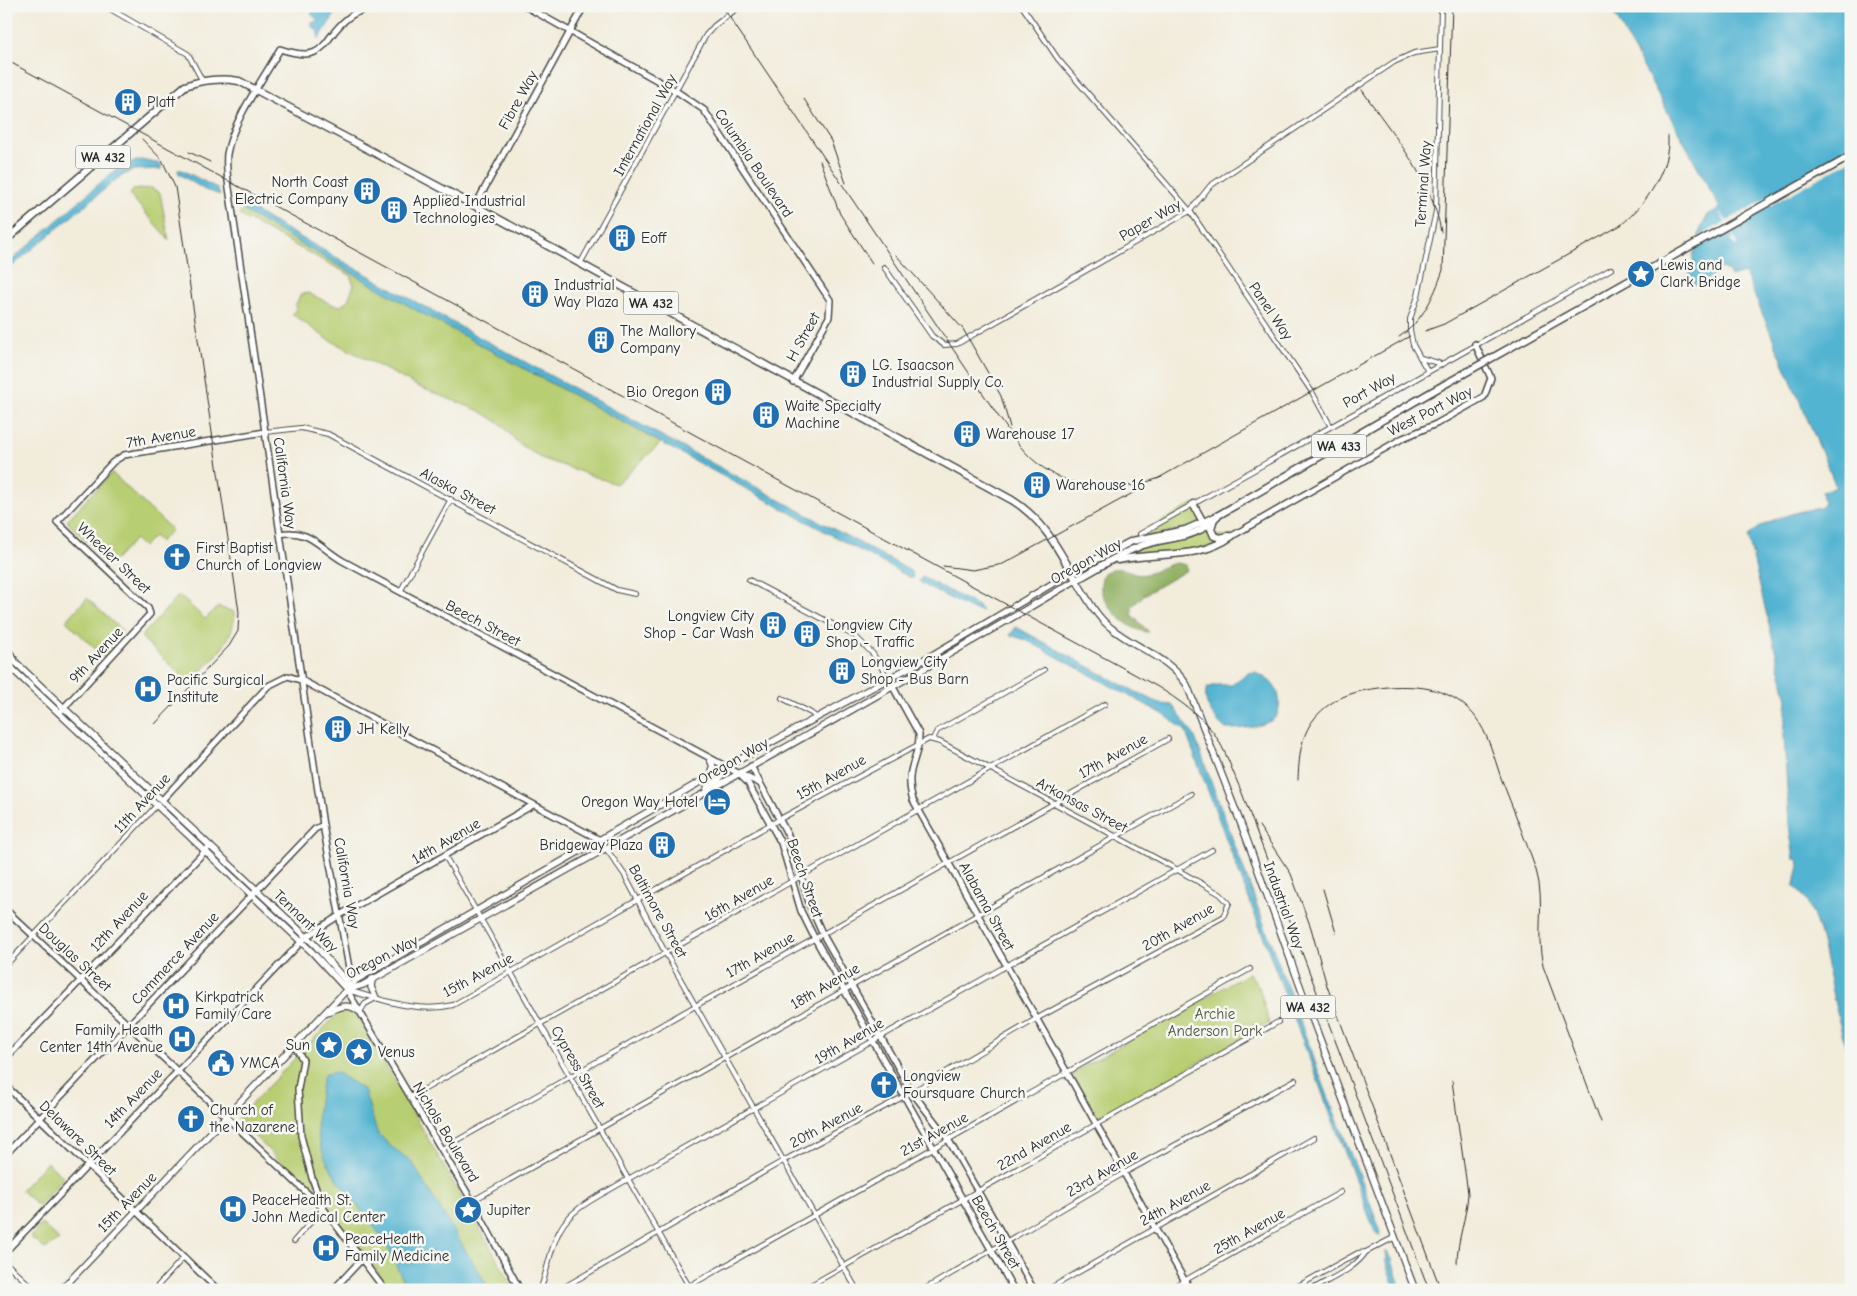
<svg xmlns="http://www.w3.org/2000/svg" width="1857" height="1296" font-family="'Comic Neue',sans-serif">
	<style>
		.green { fill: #b8ce72; stroke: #727c4e }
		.forest { fill: #92b164; stroke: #5e6e48 }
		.water { fill: #53b4d2; stroke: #3f707e }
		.pier { fill: #f2ecdb }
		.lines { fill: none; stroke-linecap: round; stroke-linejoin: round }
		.street-casing { stroke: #494845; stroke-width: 6 }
		.secondary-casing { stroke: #494845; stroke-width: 8 }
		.primary-casing { stroke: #494845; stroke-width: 8 }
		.highway-casing { stroke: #494845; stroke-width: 9 }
		.street { stroke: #fff; stroke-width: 4 }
		.secondary { stroke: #fff; stroke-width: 5 }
		.primary { stroke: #fff; stroke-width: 5.5 }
		.highway { stroke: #fff; stroke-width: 6 }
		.rail { stroke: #2b2b2b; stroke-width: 1 }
		.highway-bridge-casing { stroke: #494845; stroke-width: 9; stroke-linecap: butt }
		.highway-bridge { stroke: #fff; stroke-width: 6 }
		.labels { text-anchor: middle; stroke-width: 5; stroke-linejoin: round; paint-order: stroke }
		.shield { fill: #f6f6f2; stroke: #686867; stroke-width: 1 }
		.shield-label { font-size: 14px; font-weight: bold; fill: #2b2b2b }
		.street-label { font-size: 15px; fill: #2b2b2b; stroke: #f6f6f2 }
		.poi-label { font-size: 15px; fill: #2b2b2b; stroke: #f6f6f2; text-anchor: start }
		.park-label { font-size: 15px; fill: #4e543d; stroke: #f6f6f2 }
	</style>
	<rect width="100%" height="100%" fill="#f6f6f2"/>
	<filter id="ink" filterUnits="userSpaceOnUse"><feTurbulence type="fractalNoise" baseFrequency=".02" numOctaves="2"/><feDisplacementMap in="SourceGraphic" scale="10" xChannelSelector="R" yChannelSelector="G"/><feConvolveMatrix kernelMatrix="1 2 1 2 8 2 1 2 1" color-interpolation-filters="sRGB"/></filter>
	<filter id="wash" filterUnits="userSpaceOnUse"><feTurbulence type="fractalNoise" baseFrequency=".0096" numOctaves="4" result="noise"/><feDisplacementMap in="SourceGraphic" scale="20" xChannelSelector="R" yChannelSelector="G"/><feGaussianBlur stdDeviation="1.12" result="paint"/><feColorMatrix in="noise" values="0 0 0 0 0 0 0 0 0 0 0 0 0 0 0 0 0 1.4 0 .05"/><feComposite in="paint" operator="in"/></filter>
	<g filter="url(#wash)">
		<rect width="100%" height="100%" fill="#f2ecdb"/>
		<g class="green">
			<polygon points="151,188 160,193 169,240 130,195 133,190"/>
			<polygon points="243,210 418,311 661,443 616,484 541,458 517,442 502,425 480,411 419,387 326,338 292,314 296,311 296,304 301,294 308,293 331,304 341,306 348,300 354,285 350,275 239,215"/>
			<polygon points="112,473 172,530 160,542 154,536 143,547 135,539 111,564 68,523 68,519"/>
			<polygon points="1193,504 1203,522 1192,527 1143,538 1140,534"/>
			<polygon points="1208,525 1214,536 1232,536 1213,547 1109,562 1131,550"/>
			<path d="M179,595L205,619L218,607L235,612C234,644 209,663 189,683L141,637Z"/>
			<polygon points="87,598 122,631 110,644 115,649 106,659 66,621"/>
			<polygon points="1249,973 1259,987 1269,1023 1098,1119 1072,1073"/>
			<path d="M344,1007L354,1010L515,1290H390C347,1225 292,1173 237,1119Z"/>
			<polygon points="47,1162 64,1178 38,1206 21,1190"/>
			<polygon points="42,1224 59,1240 45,1249 30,1237"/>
		</g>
		<path class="forest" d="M1177,563L1185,565L1187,570L1144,595L1132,607V615L1149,632C1132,632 1110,612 1103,596C1099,588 1101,581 1104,573C1123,561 1128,578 1146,574C1157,572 1166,564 1177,563Z"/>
		<g class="water">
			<polygon points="317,6 340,6 319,39 317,30 312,27 312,23 318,20 311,14"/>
			<path d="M1610,6H1851V1066C1845,1043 1838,1020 1833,996C1825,962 1821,910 1794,886L1799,866L1798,859H1794L1789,825L1784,735L1787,699L1748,537C1759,521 1801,510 1820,508L1824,505L1822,492L1836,486L1745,273L1731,277L1728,271L1721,268L1707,280L1691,286L1684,283L1693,268V256L1701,228L1708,215L1720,208Z"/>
			<polygon points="141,160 161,164 161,169 133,170 118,178 6,271 6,265 115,170 127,163"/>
			<polygon points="178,170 182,170 217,188 220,195 205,190 179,174"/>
			<polygon points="244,206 253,206 254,210 266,218 466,330 902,566 912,572 913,578 911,578 418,311 254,217 243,210"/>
			<polygon points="922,577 978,606 982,611 970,609 924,585 919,581"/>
			<polygon points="1016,627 1124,686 1161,704 1172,705 1194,735 1321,1078 1381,1232 1380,1236 1375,1232 1185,730 1163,714 1026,640 1010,635"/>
			<path d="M1255,672C1271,680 1281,688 1279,707C1278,713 1277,717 1272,720C1259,728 1241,729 1226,729C1215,720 1201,702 1207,688L1216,685H1232L1247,673Z"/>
			<path d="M336,1072L364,1090L377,1132L389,1145L411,1161L487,1285V1290H409C397,1272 392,1252 380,1235C358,1203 319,1168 317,1127C317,1110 320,1093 323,1077L325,1074Z"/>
			<polygon points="1386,1251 1392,1259 1401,1290 1396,1290 1388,1270"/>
		</g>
		<polygon class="pier" points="1851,151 1851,160 1730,228 1738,244 1735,246 1731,240 1734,238 1728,229 1692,249 1695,239 1725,222 1718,210 1727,221"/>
	</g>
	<g filter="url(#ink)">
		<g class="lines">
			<g class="street-casing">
				<g id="street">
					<polyline points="105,6 188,54 202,80"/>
					<polyline points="1022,6 1058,59 1190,211 1312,392 1330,425"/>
					<polyline points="580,264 706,35 714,26 740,6"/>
					<polyline points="884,267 932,336 944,345 957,344 1190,211 1210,186 1394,62 1414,53 1440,49"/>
					<polyline points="1421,358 1438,363"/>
					<polyline points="1427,370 1413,345 1410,330 1410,319 1418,296 1436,211 1441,6"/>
					<polyline points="265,432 301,428 328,434 617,590 635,594"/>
					<polyline points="1140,534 1611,269"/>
					<polyline points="749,580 855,636 873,654 888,678"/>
					<polyline points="400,592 451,499"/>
					<polyline points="782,698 811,713 817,718"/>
					<polyline points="933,739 937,731 1044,670"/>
					<polyline points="600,840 624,874 665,952 857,1290"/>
					<polyline points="445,856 691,1290"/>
					<polyline points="6,965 158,804"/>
					<path d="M347,990C381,999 417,1014 453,1005L780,819L929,739L940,742L991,769L1176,869L1220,894L1229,903L1223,917L1036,1019L912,1092L783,1161L559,1290"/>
					<polyline points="360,1012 365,1004 376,998"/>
					<polyline points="411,1097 1105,704"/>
					<polyline points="442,1149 1168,739"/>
					<polyline points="472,1201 1191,794"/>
					<polyline points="294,1241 323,1208"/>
					<polyline points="6,1263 35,1290"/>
					<polyline points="154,1290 184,1257"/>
					<path d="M545,1290L542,1285C548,1267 551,1246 560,1230C572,1206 606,1193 628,1179L1212,850"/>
					<polyline points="682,1290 1250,969"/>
					<polyline points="802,1290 1278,1022"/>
					<polyline points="923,1290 1124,1173 1295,1080"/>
					<polyline points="1047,1290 1314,1138"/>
					<polyline points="1168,1290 1341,1192"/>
					<polyline points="1291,1290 1358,1253 1366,1252 1395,1237"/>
					<path d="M1311,1290C1329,1279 1354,1270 1366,1252"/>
				</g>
			</g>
			<g class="secondary-casing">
				<g id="secondary">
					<path d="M378,6C369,9 360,10 352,15C320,36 331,66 280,49C263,80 233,119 227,154C226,163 227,172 228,181L323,825L349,968L347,990L472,1201L520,1290"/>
					<polyline points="525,6 676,91 704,110 830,300 829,317 793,382"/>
					<polyline points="475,206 584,6"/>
					<path d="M280,534C309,528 320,548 343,561L738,773L748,783L781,843L801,911L814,937L1014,1290"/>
					<polyline points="1232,536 1403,438 1436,424 1484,397 1491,378 1475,344"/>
					<path d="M888,678L919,734C920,759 903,768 913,800L1190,1290"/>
					<polyline points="59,713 150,614 148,608 57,522 113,462 124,455 265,432"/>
					<polyline points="751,766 791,841 810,906 822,933 912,1092 948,1139 1034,1290"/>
					<polyline points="740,774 759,783"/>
					<polyline points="162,800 268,686 288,676 303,681 600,840"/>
					<polyline points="6,910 323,1208"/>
					<polyline points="294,1045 303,1060 298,1089 301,1136 312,1178 323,1208 385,1290"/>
					<polyline points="6,1058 210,846"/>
					<polyline points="6,1086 218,1290"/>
					<polyline points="6,1154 315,829 323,825"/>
					<polyline points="6,1251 306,937 340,915 533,805"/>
					<polyline points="333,1290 363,1258"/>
				</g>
			</g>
			<g class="primary-casing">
				<g id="primary">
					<polyline points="11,658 315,945 345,980 347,990"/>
					<polyline points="6,663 312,952 347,990"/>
					<polyline points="710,759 713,767 711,777"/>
					<polyline points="706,791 708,785 719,779 725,769"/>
					<polyline points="372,979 371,987 376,998"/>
					<path d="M347,990L363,985C601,850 841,719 1076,580C1086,596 1095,615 1110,627C1136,649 1167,655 1187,685L1246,837L1304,997L1415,1290"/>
					<path d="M327,1012C340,1007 348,1002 360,1012"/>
					<polyline points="61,1290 356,980 726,767 934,654 1072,572"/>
				</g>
			</g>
			<g class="highway-casing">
				<g id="highway">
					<path d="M6,240L185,86C204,79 220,78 239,81L475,206L1012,500C1044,520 1058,549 1076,580C1097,569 1117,555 1138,547C1164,536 1198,541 1217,516"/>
					<polyline points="1193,504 1203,522"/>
					<polyline points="1213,522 1211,529 1214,536 1220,538 1228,536"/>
					<path d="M1118,560C1157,551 1197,561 1232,536"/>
					<polyline points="1072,572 1132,541 1185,530 1217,516 1433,391"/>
					<polyline points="6,648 14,660"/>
				</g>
			</g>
			<use href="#street" class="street"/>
			<use href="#secondary" class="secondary"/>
			<use href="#primary" class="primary"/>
			<use href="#highway" class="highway"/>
			<g class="rail">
				<path d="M722,6L996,413C1007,428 1016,443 1029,456C1066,492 1117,494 1162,477"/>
				<path d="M6,60L1158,687C1177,699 1199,714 1213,732C1226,750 1233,773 1242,793L1429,1290"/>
				<path d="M1362,90C1391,133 1433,179 1441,232"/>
				<polyline points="804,99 831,141 846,183"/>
				<polyline points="142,139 162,160 175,187 239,612 238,631 229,646 155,724"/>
				<polyline points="189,152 210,162"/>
				<polyline points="820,161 840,214 872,263"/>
				<polyline points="896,255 963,329 1001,396 1010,427"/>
				<path d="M1425,331L1444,324L1621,225C1646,204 1670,171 1668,136"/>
				<path d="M1399,337C1423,321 1434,296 1443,270L1452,6"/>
				<polyline points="1157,479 1410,336"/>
				<polyline points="943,566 973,570 1003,564 1142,488"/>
				<path d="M1298,780C1299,759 1300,737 1314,719C1333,695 1359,690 1388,687C1421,685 1451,688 1474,715C1488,733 1494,757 1501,778C1513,808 1525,839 1536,870C1546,903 1535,932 1543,966L1601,1122"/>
				<polyline points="1259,826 1291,874 1311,928 1327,986 1441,1290"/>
				<polyline points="1323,889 1336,933"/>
				<path d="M1452,1081L1468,1193C1467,1217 1457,1239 1457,1263"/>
			</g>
			<g class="highway-bridge-casing">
				<polyline id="highway-bridge" points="1433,391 1851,156"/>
			</g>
			<use href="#highway-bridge" class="highway-bridge"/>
		</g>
	</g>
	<defs>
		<g id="building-disc" transform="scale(1.4375)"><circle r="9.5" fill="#1f6fb2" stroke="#f6f6f2"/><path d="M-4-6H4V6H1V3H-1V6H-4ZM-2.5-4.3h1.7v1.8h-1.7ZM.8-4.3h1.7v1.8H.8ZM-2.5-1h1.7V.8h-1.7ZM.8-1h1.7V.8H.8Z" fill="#fff"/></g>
		<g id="sight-disc" transform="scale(1.4375)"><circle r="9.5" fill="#1f6fb2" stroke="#f6f6f2"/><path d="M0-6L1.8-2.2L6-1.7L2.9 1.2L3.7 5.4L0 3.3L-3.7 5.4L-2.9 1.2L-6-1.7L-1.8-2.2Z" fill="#fff"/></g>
		<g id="church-disc" transform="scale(1.4375)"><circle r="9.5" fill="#1f6fb2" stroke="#f6f6f2"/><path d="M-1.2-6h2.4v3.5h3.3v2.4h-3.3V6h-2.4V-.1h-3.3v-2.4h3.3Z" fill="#fff"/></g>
		<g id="hospital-disc" transform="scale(1.4375)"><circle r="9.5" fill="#1f6fb2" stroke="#f6f6f2"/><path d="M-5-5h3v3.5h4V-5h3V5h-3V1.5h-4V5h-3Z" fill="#fff"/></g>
		<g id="hotel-disc" transform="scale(1.4375)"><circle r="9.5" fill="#1f6fb2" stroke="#f6f6f2"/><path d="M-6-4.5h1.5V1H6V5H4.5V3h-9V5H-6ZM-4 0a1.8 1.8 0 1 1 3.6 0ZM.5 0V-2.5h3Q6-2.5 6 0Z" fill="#fff"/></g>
		<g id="civic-disc" transform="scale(1.4375)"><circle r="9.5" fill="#1f6fb2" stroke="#f6f6f2"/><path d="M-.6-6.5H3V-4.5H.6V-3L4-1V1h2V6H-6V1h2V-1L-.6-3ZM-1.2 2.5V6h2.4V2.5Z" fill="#fff"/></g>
	</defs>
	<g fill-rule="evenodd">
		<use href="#building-disc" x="128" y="102"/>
		<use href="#building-disc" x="367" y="191"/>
		<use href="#building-disc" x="394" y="210"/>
		<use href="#building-disc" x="622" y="238"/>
		<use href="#sight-disc" x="1641" y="274"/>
		<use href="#building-disc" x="535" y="294"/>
		<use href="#building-disc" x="601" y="340"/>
		<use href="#building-disc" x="853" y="374"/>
		<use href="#building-disc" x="718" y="392"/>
		<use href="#building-disc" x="766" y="415"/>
		<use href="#building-disc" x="967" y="434"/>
		<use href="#building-disc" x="1037" y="485"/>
		<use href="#church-disc" x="177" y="557"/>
		<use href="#building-disc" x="773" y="625"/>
		<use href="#building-disc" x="807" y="634"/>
		<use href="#building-disc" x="842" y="671"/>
		<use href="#hospital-disc" x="148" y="689"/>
		<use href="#building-disc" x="338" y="729"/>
		<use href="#hotel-disc" x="717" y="802"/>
		<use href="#building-disc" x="662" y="845"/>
		<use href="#hospital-disc" x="176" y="1006"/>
		<use href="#hospital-disc" x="182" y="1039"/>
		<use href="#sight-disc" x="329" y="1045"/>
		<use href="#sight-disc" x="359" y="1052"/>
		<use href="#civic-disc" x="221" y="1063"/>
		<use href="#church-disc" x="884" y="1085"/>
		<use href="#church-disc" x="191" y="1119"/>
		<use href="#hospital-disc" x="233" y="1209"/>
		<use href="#sight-disc" x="468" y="1210"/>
		<use href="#hospital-disc" x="326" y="1248"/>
	</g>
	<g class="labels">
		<g class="shield">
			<rect x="75.5" y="145.5" width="55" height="23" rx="4"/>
			<rect x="623.5" y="291.5" width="55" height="23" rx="4"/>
			<rect x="1311.5" y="434.5" width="55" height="23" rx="4"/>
			<rect x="1280.5" y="995.5" width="55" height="23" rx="4"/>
		</g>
		<g class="shield-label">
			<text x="103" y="162">WA 432</text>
			<text x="651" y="308">WA 432</text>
			<text x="1339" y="451">WA 433</text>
			<text x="1308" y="1012">WA 432</text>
		</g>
		<g class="street-label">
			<text transform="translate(518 100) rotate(-61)" y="5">Fibre Way</text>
			<text transform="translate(645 125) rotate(-61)" y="5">International Way</text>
			<text transform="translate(754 163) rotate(56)" y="5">Columbia Boulevard</text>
			<text transform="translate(1423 184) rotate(-86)" y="5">Terminal Way</text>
			<text transform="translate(1150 220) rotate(-30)" y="5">Paper Way</text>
			<text transform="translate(1271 311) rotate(56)" y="5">Panel Way</text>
			<text transform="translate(803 337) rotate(-61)" y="5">H Street</text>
			<text transform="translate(1369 390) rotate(-29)" y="5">Port Way</text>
			<text transform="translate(1430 411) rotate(-27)" y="5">West Port Way</text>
			<text transform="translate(161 437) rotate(-10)" y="5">7th Avenue</text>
			<text transform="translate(285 483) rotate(82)" y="5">California Way</text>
			<text transform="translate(458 491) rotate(28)" y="5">Alaska Street</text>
			<text transform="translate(114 558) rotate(44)" y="5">Wheeler Street</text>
			<text transform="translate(1086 561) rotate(-29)" y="5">Oregon Way</text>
			<text transform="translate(483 623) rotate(28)" y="5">Beech Street</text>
			<text transform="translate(96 655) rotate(-47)" y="5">9th Avenue</text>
			<text transform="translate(1113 756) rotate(-29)" y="5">17th Avenue</text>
			<text transform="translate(733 761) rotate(-30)" y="5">Oregon Way</text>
			<text transform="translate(831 777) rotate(-29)" y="5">15th Avenue</text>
			<text transform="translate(142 803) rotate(-47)" y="5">11th Avenue</text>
			<text transform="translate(1082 805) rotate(28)" y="5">Arkansas Street</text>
			<text transform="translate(446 841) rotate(-30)" y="5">14th Avenue</text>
			<text transform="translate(805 878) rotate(71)" y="5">Beech Street</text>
			<text transform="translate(347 883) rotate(80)" y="5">California Way</text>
			<text transform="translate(739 898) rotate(-30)" y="5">16th Avenue</text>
			<text transform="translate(1284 905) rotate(70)" y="5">Industrial Way</text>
			<text transform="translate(987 906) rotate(61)" y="5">Alabama Street</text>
			<text transform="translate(658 911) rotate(61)" y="5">Baltimore Street</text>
			<text transform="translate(119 921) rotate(-47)" y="5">12th Avenue</text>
			<text transform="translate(306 921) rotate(44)" y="5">Tennant Way</text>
			<text transform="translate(1178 927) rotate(-30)" y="5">20th Avenue</text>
			<text transform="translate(760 955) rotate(-30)" y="5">17th Avenue</text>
			<text transform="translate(75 957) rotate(43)" y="5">Douglas Street</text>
			<text transform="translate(382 957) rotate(-27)" y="5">Oregon Way</text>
			<text transform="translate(175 958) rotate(-47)" y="5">Commerce Avenue</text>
			<text transform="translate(478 975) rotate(-28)" y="5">15th Avenue</text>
			<text transform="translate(825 986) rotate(-30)" y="5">18th Avenue</text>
			<text transform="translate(849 1041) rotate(-30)" y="5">19th Avenue</text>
			<text transform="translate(578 1067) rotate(60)" y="5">Cypress Street</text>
			<text transform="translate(133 1098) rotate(-46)" y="5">14th Avenue</text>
			<text transform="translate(826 1125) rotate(-28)" y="5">20th Avenue</text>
			<text transform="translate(446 1132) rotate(59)" y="5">Nichols Boulevard</text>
			<text transform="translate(934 1134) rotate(-29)" y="5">21st Avenue</text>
			<text transform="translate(78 1138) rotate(44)" y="5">Delaware Street</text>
			<text transform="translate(1034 1146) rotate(-30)" y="5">22nd Avenue</text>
			<text transform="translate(1102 1173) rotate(-30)" y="5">23rd Avenue</text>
			<text transform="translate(127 1202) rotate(-46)" y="5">15th Avenue</text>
			<text transform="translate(1175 1203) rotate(-29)" y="5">24th Avenue</text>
			<text transform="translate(1249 1231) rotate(-29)" y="5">25th Avenue</text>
			<text transform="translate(996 1232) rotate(60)" y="5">Beech Street</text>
		</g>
		<g class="poi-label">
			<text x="147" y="107">Platt</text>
			<text x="348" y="187" text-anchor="end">North Coast<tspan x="348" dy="17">Electric Company</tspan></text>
			<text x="413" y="206">Applied Industrial<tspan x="413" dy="17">Technologies</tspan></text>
			<text x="641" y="243">Eoff</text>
			<text x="1660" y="270">Lewis and<tspan x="1660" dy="17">Clark Bridge</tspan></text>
			<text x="554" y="290">Industrial<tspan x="554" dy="17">Way Plaza</tspan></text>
			<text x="620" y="336">The Mallory<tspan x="620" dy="17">Company</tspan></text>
			<text x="872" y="370">LG. Isaacson<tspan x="872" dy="17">Industrial Supply Co.</tspan></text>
			<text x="699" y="397" text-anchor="end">Bio Oregon</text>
			<text x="785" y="411">Waite Specialty<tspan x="785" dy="17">Machine</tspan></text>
			<text x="986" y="439">Warehouse 17</text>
			<text x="1056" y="490">Warehouse 16</text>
			<text x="196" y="553">First Baptist<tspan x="196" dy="17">Church of Longview</tspan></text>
			<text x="754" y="621" text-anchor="end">Longview City<tspan x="754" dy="17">Shop - Car Wash</tspan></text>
			<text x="826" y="630">Longview City<tspan x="826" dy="17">Shop - Traffic</tspan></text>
			<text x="861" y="667">Longview City<tspan x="861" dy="17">Shop - Bus Barn</tspan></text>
			<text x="167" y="685">Pacific Surgical<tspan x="167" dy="17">Institute</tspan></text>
			<text x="357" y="734">JH Kelly</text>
			<text x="698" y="807" text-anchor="end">Oregon Way Hotel</text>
			<text x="643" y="850" text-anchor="end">Bridgeway Plaza</text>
			<text x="195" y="1002">Kirkpatrick<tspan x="195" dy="17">Family Care</tspan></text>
			<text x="163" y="1035" text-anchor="end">Family Health<tspan x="163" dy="17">Center 14th Avenue</tspan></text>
			<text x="310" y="1050" text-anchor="end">Sun</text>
			<text x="378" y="1057">Venus</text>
			<text x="240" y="1068">YMCA</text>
			<text x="903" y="1081">Longview<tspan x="903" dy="17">Foursquare Church</tspan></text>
			<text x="210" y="1115">Church of<tspan x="210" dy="17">the Nazarene</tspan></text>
			<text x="252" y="1205">PeaceHealth St.<tspan x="252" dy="17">John Medical Center</tspan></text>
			<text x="487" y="1215">Jupiter</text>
			<text x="345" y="1244">PeaceHealth<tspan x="345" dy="17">Family Medicine</tspan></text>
		</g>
		<g class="park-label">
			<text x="1215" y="1019">Archie<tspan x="1215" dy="17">Anderson Park</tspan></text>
		</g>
	</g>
	<rect width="1857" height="1296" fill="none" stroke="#f6f6f2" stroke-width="25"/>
</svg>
